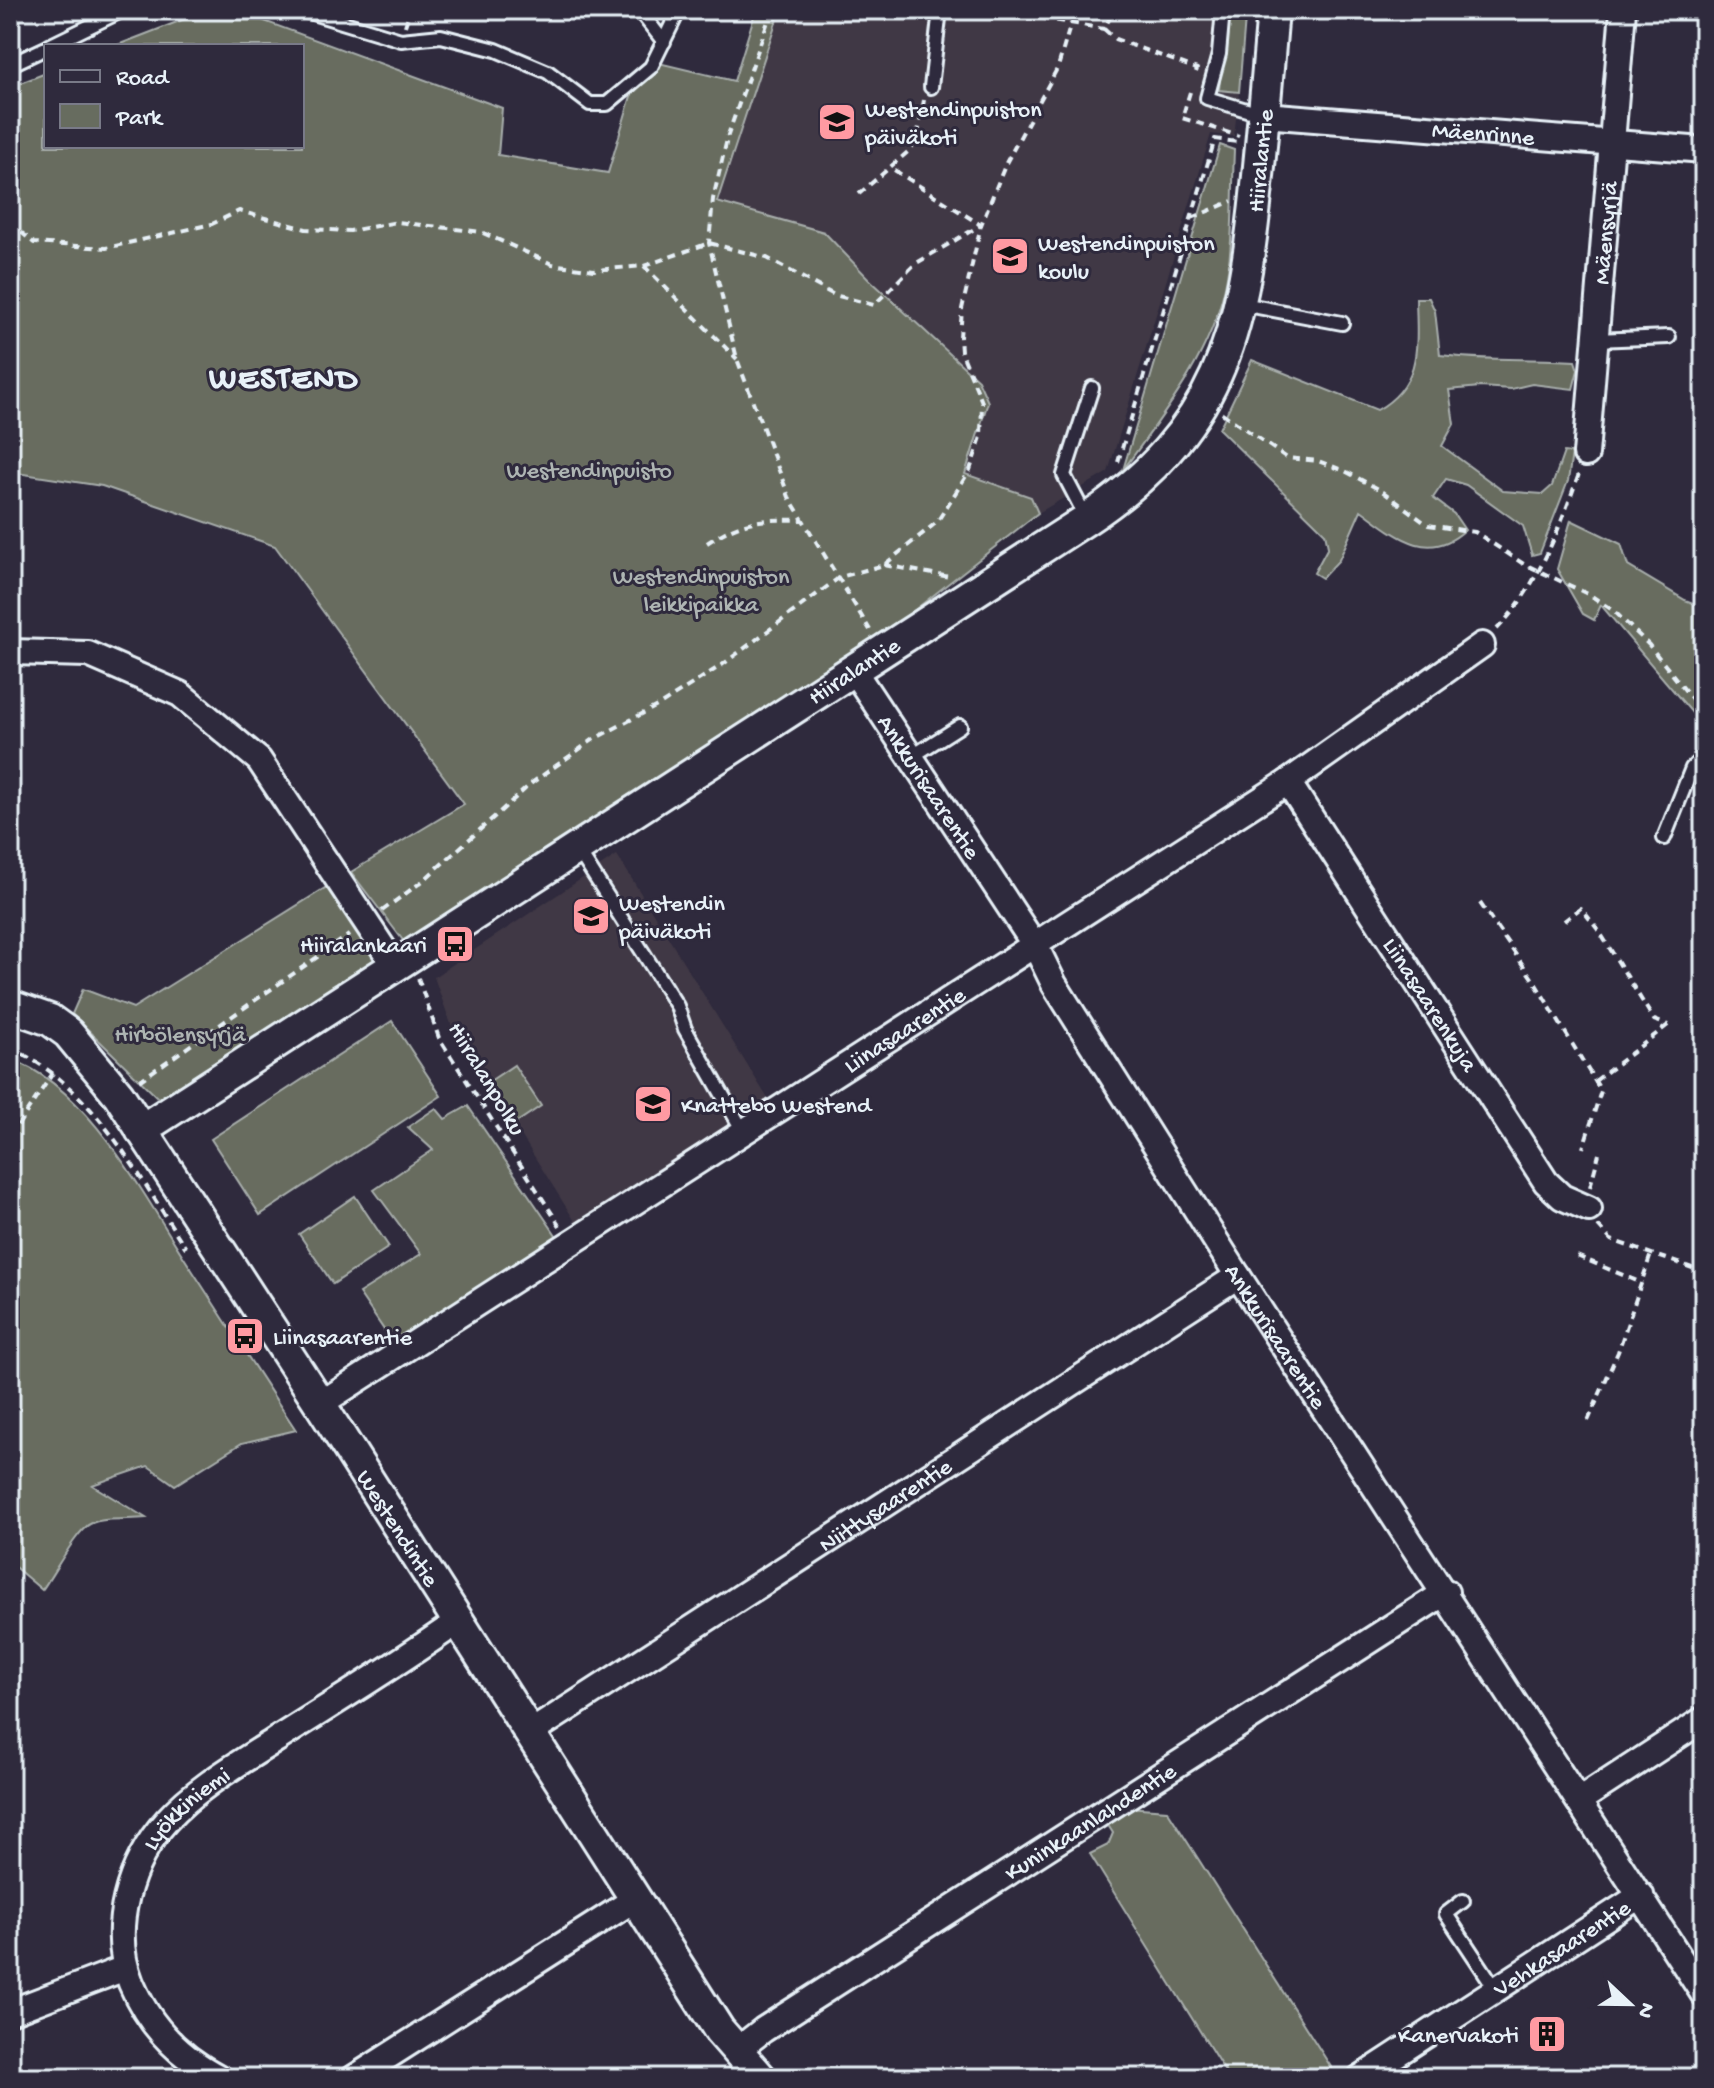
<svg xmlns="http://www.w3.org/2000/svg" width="1714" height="2088" font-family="'Gochi Hand',sans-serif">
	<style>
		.built { fill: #413945 }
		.green { fill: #676c5f; stroke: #a8aeac; stroke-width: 2 }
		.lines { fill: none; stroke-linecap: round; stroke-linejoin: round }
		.service-casing { stroke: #e8f1f8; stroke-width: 18 }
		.minor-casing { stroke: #e8f1f8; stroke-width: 30 }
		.tertiary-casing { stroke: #e8f1f8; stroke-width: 36 }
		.path { stroke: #e8f1f8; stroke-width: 4; stroke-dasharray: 8 6; stroke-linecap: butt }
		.service { stroke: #2f2a3d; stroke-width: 12 }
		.minor { stroke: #2f2a3d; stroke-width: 24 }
		.tertiary { stroke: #2f2a3d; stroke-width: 30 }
		.labels { text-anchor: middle; stroke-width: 6; stroke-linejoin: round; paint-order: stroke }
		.poi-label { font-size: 24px; fill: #e8f1f8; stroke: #2f2a3d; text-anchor: start }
		.street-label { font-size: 24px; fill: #e8f1f8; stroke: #2f2a3d }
		.park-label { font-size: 24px; fill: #aeb5b3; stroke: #2f2a3d }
		.district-label { font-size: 32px; font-weight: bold; letter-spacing: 2px; fill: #e8f1f8; stroke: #2f2a3d }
	</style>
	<rect width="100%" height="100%" fill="#2f2a3d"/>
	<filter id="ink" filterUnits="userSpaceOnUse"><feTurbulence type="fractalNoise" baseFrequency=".0125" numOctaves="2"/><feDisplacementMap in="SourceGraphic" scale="16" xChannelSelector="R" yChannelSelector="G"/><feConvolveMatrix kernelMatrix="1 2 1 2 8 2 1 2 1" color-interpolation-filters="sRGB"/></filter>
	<g filter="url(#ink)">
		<g class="built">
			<polygon points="780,10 1241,10 1241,18 1226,17 1219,90 1239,92 1234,136 1211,134 1108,472 1038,513 1031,497 965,474 988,402 978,379 869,279 824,232 717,202"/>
			<polygon points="617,855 770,1102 578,1226 514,1124 541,1106 514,1065 487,1083 452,1027 434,977"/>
		</g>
		<g class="green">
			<polygon points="208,10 234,10 502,108 498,155 608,173 631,96 659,63 734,81 756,10 780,10 717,202 824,232 869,279 978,380 988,402 965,474 1031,497 1038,513 893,627 405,943 351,872 464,804 275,546 102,486 10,472 10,87 46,73 46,146 302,146 302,46 115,46"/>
			<polygon points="1226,17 1245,18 1239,92 1219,90"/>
			<path d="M1220,145L1234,150C1232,193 1234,246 1225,287C1210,356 1164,414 1123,470Z"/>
			<path d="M1416,298H1429L1435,311L1440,355C1485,361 1530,358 1575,361L1578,370L1573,389L1532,384L1511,389L1480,387L1449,390L1454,424L1442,446L1503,491L1543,494L1552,486L1564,452L1572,453L1568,481L1540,553L1532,555L1523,526L1466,485L1446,479L1433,498L1454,514L1465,530C1427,565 1394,534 1361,510L1339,560L1322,578L1314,573L1328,547L1325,533L1219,429L1252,360L1377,410C1423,384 1417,344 1416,298Z"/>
			<polygon points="1571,520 1621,544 1628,566 1685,600 1704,607 1704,727 1601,605 1594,620 1583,614 1557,569"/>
			<polygon points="330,885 378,962 160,1100 72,1014 83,989 133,1008"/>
			<polygon points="392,1021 441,1096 260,1215 211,1139"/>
			<path d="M10,1059C89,1086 146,1200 190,1267C225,1321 260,1376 296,1430L242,1443L175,1485L148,1466L92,1485L146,1518C130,1520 103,1517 90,1524C77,1530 53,1575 42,1590L10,1563Z"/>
			<polygon points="514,1065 541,1106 514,1124 487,1083"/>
			<polygon points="468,1106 558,1238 395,1346 359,1293 421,1254 374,1190 433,1150 408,1127 436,1108 445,1119"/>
			<polygon points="355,1196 389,1247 333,1284 299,1234"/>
			<polygon points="1127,1807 1167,1810 1338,2078 1229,2078 1090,1854 1108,1845 1113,1833 1106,1822"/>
		</g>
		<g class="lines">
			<g class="service-casing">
				<g id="service">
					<polyline points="302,10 401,40 441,36 496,50 548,72 590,104 607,104 651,67 679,10"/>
					<polyline points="639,10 664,42"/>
					<polyline points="1223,10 1219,54 1207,98 1263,115"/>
					<polyline points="49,46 123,10"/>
					<polyline points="16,62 46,48"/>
					<polyline points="931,87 940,10"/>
					<polyline points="1242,304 1342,323"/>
					<polyline points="1596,340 1669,337"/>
					<polyline points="1087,519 1064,475 1092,388"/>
					<polyline points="911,757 960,726"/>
					<polyline points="1664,838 1692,768 1704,756"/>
					<polyline points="578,850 677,1006 685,1029 743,1131"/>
					<polyline points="1463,1901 1446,1914 1495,1988"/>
				</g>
			</g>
			<g class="minor-casing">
				<g id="minor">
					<path id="s1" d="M1264,115L1704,150"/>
					<path id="s2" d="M1586,454L1623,10"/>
					<polyline points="10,652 88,654 180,694 259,760 395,966"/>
					<path id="s3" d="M854,671L1036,947L1054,984L1238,1276L1704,1995"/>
					<path id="s4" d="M1288,782L1546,1182L1562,1197L1589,1209"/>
					<path id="s5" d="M320,1404L1288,782L1482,645"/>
					<path id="s6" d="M530,1733L1238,1276"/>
					<polyline points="1580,1800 1704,1719"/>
					<polyline points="10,2012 125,1968"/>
					<path id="s7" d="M736,2051L763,2030L1446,1592"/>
					<path id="s8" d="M220,2078C179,2057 149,2026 131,1983C109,1929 129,1862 167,1820C196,1788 238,1764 274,1741C335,1702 398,1664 457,1622"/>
					<polyline points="354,2078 635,1899"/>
					<path id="s9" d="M1360,2078L1641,1895"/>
				</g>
			</g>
			<g class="tertiary-casing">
				<g id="tertiary">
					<path id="s10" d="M10,1006L50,1020L68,1033L119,1095L320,1404L719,2030L761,2078"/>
					<path id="s11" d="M141,1130L1087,519C1219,431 1242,335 1257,186C1263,128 1268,69 1273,10"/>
				</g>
			</g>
			<g class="path">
				<polyline points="772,10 728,135 713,199 709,243 737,359 789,497 870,630"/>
				<polyline points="973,10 1026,15 1104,29 1114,10"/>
				<polyline points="405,26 410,10"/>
				<polyline points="1104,29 1115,39 1197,69 1196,72"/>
				<polyline points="1190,92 1182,118 1239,136"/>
				<polyline points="859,194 910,150 917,139 924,100"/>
				<polyline points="1192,218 1232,201"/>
				<polyline points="10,223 34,243 106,248 212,224 239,211 306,229 350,231 397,222 481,232 552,264 594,270 644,266 737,359"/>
				<polyline points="644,266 709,243 767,258 834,295 874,305 915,264 981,225 891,168"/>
				<polyline points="1222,413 1287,458 1318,461 1345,471 1382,491 1428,525 1475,532 1522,563 1590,595 1614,611 1649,645 1704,714"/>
				<polyline points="1118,462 1215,139 1237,142"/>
				<path d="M707,543C743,519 761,519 804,520"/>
				<polyline points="884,565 950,577"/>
				<path d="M1497,629C1538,588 1561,524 1580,471"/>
				<polyline points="1480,903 1534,981 1601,1091 1583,1148"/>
				<polyline points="382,911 424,880 533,782 594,739 661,704 722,665 840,577 884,565 937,522 970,470 981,437 982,402 961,351 960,337 962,309 981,225 1006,163 1058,67 1071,23"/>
				<polyline points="1564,921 1581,908 1599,931 1654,1020 1668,1025"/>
				<polyline points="418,978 439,1038 560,1226"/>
				<polyline points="1701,1036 1704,1027"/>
				<path d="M10,1048C94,1085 137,1175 186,1248"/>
				<polyline points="1693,1059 1704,1062"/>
				<polyline points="139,1081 349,935"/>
				<polyline points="1595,1081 1668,1025"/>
				<polyline points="10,1137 53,1073"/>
				<polyline points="1590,1187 1599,1154"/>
				<polyline points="1598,1226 1611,1240 1704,1272"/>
				<polyline points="1577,1256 1642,1283"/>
				<polyline points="1588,1421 1618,1352 1651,1254"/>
			</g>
			<use href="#service" class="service"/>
			<use href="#minor" class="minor"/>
			<use href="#tertiary" class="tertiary"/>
		</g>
	</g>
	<defs>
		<g id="school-square" transform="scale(2)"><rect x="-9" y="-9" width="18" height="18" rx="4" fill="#ff9aa2" stroke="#2f2a3d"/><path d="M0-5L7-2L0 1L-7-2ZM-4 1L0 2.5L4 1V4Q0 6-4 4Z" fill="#111"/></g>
		<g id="bus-square" transform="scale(2)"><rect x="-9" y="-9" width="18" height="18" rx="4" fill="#ff9aa2" stroke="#2f2a3d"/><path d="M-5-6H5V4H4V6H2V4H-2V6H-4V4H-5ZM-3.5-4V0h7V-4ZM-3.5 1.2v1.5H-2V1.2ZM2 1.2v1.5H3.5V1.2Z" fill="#111"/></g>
		<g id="building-square" transform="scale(2)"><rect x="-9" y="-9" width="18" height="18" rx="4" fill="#ff9aa2" stroke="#2f2a3d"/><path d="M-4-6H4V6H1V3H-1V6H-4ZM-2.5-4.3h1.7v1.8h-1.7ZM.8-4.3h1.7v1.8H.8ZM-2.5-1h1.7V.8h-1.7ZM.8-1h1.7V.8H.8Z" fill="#111"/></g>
	</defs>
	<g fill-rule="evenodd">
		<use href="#school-square" x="837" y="122"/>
		<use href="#school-square" x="1010" y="256"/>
		<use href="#school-square" x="591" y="916"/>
		<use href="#bus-square" x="455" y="944"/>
		<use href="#school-square" x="653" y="1104"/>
		<use href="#bus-square" x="245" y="1336"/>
		<use href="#building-square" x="1547" y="2034"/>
	</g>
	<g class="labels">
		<g class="poi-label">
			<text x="865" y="116">Westendinpuiston<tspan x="865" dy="28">päiväkoti</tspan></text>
			<text x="1038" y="250">Westendinpuiston<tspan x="1038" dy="28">koulu</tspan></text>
			<text x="619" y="910">Westendin<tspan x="619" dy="28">päiväkoti</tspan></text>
			<text x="427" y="952" text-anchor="end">Hiiralankaari</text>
			<text x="681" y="1112">Knattebo Westend</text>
			<text x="273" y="1344">Liinasaarentie</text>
			<text x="1519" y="2042" text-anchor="end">Kanervakoti</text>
		</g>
		<g class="street-label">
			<text dy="8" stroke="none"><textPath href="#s1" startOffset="220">Mäenrinne</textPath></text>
			<text dy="8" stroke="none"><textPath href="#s11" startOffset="1542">Hiiralantie</textPath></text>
			<text dy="8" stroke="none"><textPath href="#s2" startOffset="222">Mäensyrjä</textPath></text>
			<text dy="8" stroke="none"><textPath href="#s11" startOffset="848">Hiiralantie</textPath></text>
			<text dy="8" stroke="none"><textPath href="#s3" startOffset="138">Ankkurisaarentie</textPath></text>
			<text dy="8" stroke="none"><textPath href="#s4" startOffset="264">Liinasaarenkuja</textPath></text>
			<text dy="8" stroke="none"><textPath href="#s5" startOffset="694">Liinasaarentie</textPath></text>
			<text transform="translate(488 1078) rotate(59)" y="8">Hiiralanpolku</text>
			<text dy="8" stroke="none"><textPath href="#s3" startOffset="788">Ankkurisaarentie</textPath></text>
			<text dy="8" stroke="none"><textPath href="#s6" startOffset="422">Niittysaarentie</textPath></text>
			<text dy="8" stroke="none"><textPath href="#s10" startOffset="660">Westendintie</textPath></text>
			<text dy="8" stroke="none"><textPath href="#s8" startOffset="330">Lyökkiniemi</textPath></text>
			<text dy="8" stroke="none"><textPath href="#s7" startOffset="422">Kuninkaanlahdentie</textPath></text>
			<text dy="8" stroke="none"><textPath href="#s9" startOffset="240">Vehkasaarentie</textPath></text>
		</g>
		<g class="park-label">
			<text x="589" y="477">Westendinpuisto</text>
			<text x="701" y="583">Westendinpuiston<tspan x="701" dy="28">leikkipaikka</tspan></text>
			<text x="180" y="1041">Hirbölensyrjä</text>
		</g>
		<g class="district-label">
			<text x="284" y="387">WESTEND</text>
		</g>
	</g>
	<rect width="1714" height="2088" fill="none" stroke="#2f2a3d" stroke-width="40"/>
	<rect x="20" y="20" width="1674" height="2048" fill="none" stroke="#e8f1f8" stroke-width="3" filter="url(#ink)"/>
	<rect x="44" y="44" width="260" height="104" fill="#2f2a3d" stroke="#797a88" stroke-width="2"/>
	<rect x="60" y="70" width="40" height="12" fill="#2f2a3d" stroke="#797a88" stroke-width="2"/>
	<text x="116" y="84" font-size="24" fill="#e8f1f8">Road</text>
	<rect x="60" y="104" width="40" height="24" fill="#676c5f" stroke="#797a88" stroke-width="2"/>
	<text x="116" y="124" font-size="24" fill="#e8f1f8">Park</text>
	<g transform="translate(1630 2004) rotate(112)" stroke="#2f2a3d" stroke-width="6" paint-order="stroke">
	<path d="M0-6L14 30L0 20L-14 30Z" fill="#e8f1f8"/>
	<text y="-12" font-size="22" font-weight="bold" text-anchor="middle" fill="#e8f1f8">N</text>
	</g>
</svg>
